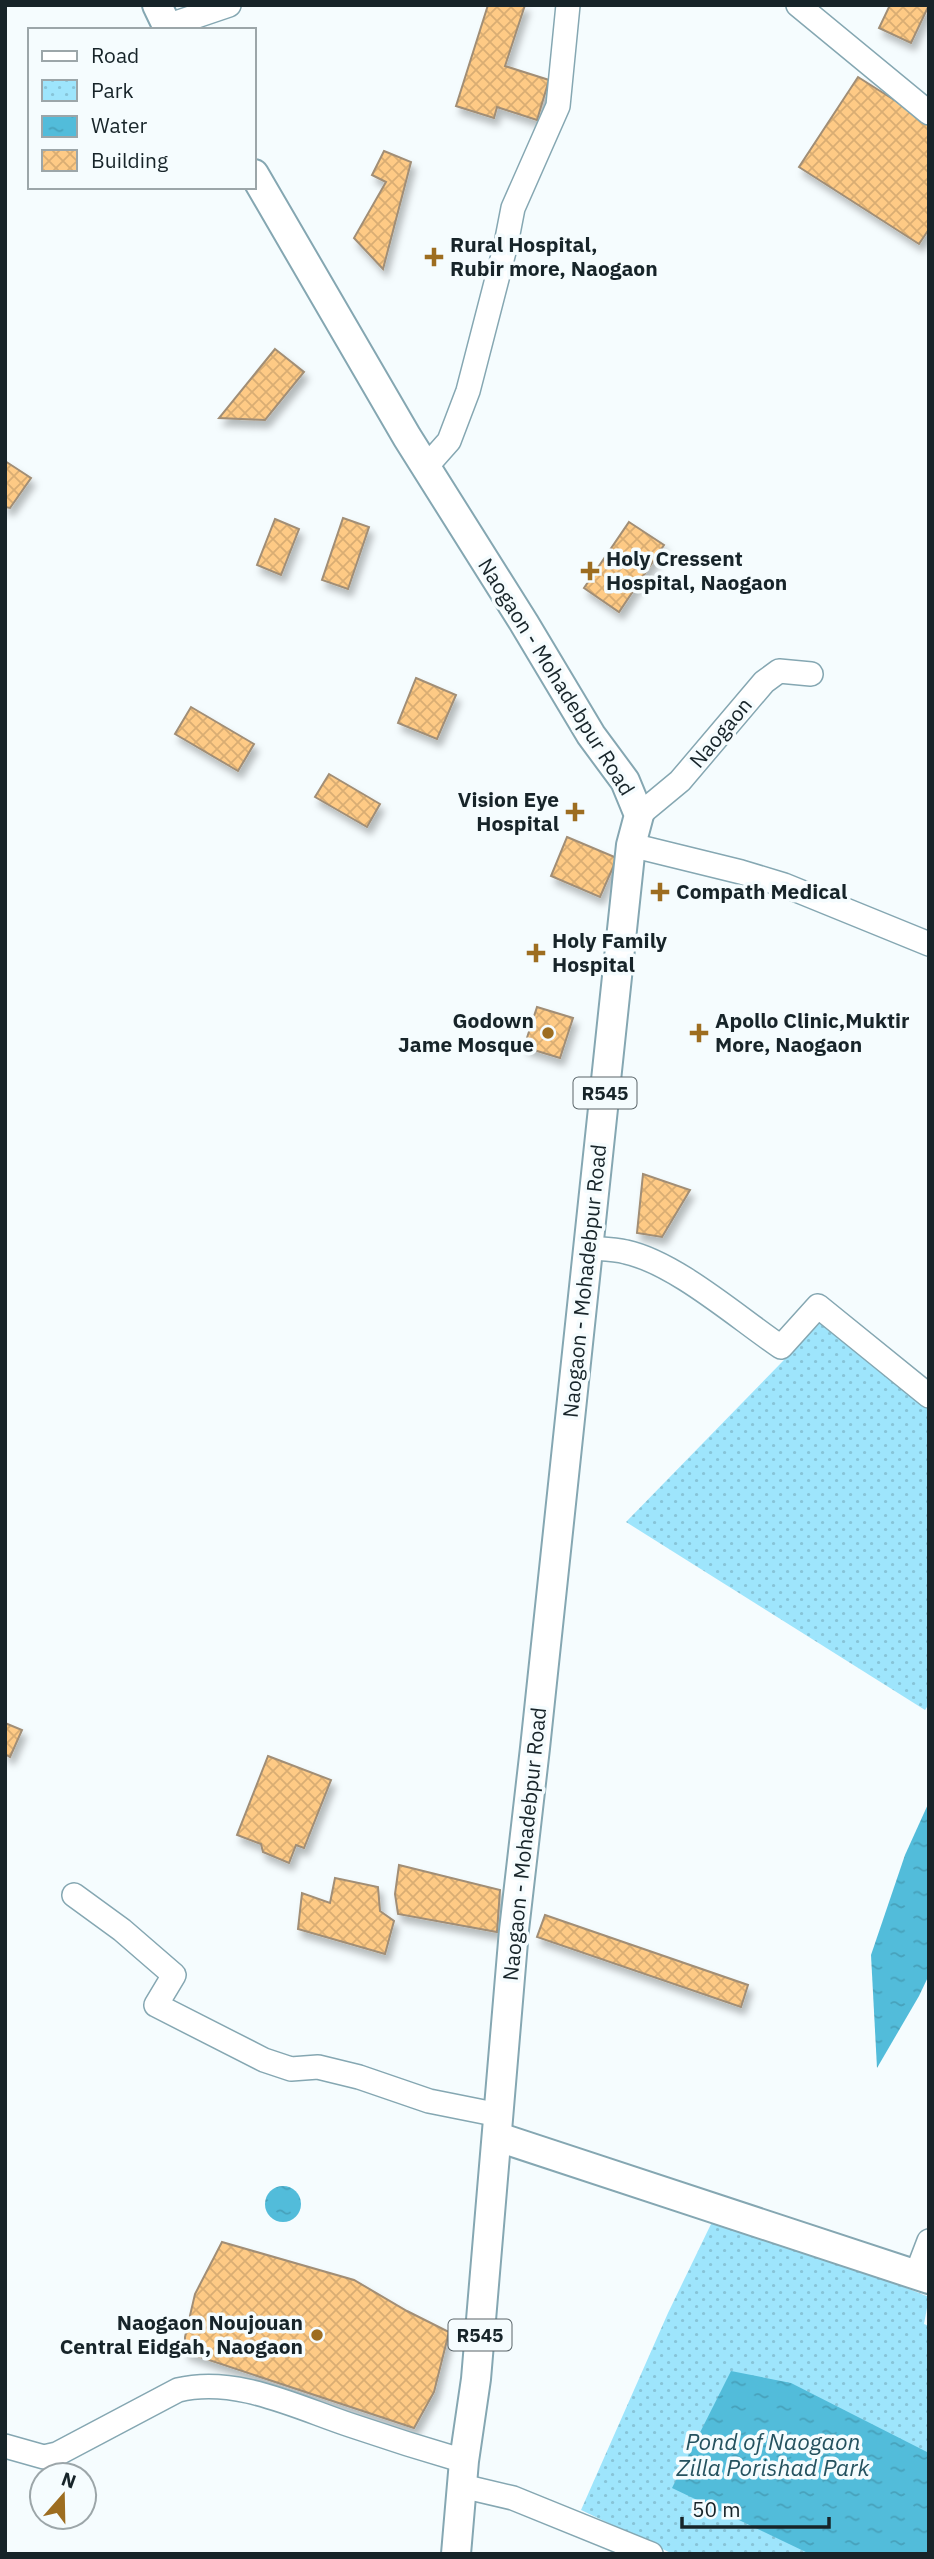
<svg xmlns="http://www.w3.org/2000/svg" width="934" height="2559" font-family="'IBM Plex Sans',sans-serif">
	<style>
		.park { fill: url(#park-dots) }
		.water { fill: url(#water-ripples) }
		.building { fill: url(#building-cross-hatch); stroke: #a18e76; stroke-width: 2; filter: url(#shadow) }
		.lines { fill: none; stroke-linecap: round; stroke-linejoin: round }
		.minor-casing { stroke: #85a7b2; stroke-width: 26 }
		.major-casing { stroke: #85a7b2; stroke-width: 32 }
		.minor { stroke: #fff; stroke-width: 23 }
		.major { stroke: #fff; stroke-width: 28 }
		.poi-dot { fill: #9d6d20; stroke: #f5fcfe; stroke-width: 2.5 }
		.labels { text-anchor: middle; stroke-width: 7; stroke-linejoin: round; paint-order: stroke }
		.shield { fill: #f5fcfe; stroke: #5a6569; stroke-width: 2 }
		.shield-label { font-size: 19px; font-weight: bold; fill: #172429 }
		.poi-label { font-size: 21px; font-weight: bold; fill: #172429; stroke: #f5fcfe; text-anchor: start }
		.street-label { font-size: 21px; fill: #172429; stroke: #f5fcfe }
		.water-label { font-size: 23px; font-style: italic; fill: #25525f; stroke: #f5fcfe }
	</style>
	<defs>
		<pattern id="park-dots" width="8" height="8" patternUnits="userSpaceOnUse" patternTransform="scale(1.75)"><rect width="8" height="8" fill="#9ee5fc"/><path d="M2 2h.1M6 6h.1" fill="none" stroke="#87c4d8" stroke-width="1.8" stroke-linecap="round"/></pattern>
		<pattern id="water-ripples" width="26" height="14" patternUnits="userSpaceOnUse" patternTransform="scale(1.75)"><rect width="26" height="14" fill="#52bcda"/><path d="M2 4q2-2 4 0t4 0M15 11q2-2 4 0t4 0" fill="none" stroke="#47a1bb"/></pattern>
		<pattern id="building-cross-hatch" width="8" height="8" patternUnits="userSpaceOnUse" patternTransform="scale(1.75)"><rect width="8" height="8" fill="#feca85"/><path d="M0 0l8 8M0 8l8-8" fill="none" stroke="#d9ad73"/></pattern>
		<filter id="shadow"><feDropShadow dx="4" dy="7" stdDeviation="3.5" flood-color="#0004"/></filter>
	</defs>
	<rect width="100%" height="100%" fill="#f5fcfe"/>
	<g class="park">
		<polygon points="821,1322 929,1406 929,1704 925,1710 626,1522"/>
		<polygon points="712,2222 859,2269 929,2297 924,2324 929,2326 929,2554 673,2554 581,2510 668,2313"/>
	</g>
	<g class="water">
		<polygon points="929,1802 929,1975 919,1996 877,2068 871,1955 905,1855"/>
		<circle cx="283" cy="2204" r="18"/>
		<polygon points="731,2371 791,2383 929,2453 929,2554 810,2554 672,2488"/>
	</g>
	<g class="building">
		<polygon points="488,5 525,5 505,66 549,80 537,120 497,107 494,118 456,106"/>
		<polygon points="890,5 929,5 911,43 879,28"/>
		<polygon points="858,77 929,122 929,229 919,244 799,167"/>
		<polygon points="384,151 411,162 383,269 354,238 386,182 372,175"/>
		<polygon points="275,349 304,372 265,420 219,418"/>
		<polygon points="5,461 31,478 10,508 5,507"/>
		<polygon points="343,518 369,527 348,589 322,580"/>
		<polygon points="275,519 299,529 281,575 257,565"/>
		<polygon points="629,522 664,545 619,612 584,588"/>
		<polygon points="416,678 456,695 437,739 398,723"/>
		<polygon points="191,707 254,744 238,771 175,734"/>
		<polygon points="329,774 380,804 367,827 315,797"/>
		<polygon points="567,837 617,858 600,897 551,876"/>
		<polygon points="537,1007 573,1018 560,1058 524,1047"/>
		<polygon points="643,1174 690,1190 662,1237 637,1233"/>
		<polygon points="5,1723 22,1730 10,1757 5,1754"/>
		<polygon points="268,1756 331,1780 304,1848 296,1845 289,1863 263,1852 261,1844 237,1835"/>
		<polygon points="399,1865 500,1890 497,1932 398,1914 395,1894"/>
		<polygon points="335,1878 378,1887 380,1911 394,1921 385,1954 298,1929 302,1893 330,1903"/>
		<polygon points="545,1915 748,1985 741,2007 537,1937"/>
		<polygon points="222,2242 354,2280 407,2311 449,2332 434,2392 414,2428 185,2352 185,2337 195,2294"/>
	</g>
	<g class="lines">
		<g class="minor-casing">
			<g id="minor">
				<polyline points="798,5 929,113"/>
				<polyline points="167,26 229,5"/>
				<polyline points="426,467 449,441 468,391 506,244 513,208 558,106 568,5"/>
				<polyline points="639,815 680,781 764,682 779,671 811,674"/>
				<polyline points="631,845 741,872 784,885 929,944"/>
				<path d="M589,1248C601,1249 614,1249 626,1252C676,1263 738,1318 781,1347L818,1306L929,1396"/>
				<polyline points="74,1895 122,1930 174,1975 156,2005 264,2060 291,2069 318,2067 359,2077 429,2101 499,2115"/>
				<polyline points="916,2275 929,2241"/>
				<path d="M5,2446L44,2457L57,2454L178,2390C236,2376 296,2407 350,2425C388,2438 426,2450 464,2461"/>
				<polyline points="462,2486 513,2498 651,2554"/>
			</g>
		</g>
		<g class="major-casing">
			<g id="major">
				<polyline points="157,5 169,30"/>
				<polyline points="254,174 407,437 524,623 591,735 625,781 639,815 631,845 535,1748 514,1930 476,2379 464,2461 456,2554"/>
				<polyline points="498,2137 929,2279"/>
			</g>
		</g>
		<use href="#minor" class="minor"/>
		<use href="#major" class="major"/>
	</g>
	<g class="poi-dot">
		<path d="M430.5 246.5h7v7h7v7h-7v7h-7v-7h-7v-7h7z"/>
		<path d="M586.5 560.5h7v7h7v7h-7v7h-7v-7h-7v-7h7z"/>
		<path d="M571.5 801.5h7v7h7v7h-7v7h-7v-7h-7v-7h7z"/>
		<path d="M656.5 881.5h7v7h7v7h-7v7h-7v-7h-7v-7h7z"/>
		<path d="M532.5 942.5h7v7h7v7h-7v7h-7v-7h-7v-7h7z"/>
		<circle cx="548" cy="1033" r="7"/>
		<path d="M695.5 1022.5h7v7h7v7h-7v7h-7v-7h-7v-7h7z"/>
		<circle cx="317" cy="2335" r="7"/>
	</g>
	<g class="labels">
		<g class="shield">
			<rect x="573.5" y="1077.5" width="63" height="31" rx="5"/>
			<rect x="448.5" y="2319.5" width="63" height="31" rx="5"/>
		</g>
		<g class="shield-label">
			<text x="605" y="1100">R545</text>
			<text x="480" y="2342">R545</text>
		</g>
		<g class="poi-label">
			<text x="450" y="252">Rural Hospital,<tspan x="450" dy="24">Rubir more, Naogaon</tspan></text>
			<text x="606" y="566">Holy Cressent<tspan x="606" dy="24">Hospital, Naogaon</tspan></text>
			<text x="559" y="807" text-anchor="end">Vision Eye<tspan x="559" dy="24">Hospital</tspan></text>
			<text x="676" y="899">Compath Medical</text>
			<text x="552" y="948">Holy Family<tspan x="552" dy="24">Hospital</tspan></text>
			<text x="534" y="1028" text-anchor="end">Godown<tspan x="534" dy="24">Jame Mosque</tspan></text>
			<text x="715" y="1028">Apollo Clinic,Muktir<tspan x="715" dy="24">More, Naogaon</tspan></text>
			<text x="303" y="2330" text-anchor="end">Naogaon Noujouan<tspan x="303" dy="24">Central Eidgah, Naogaon</tspan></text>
		</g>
		<g class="street-label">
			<text transform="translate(556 677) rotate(58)" y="7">Naogaon - Mohadebpur Road</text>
			<text transform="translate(721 733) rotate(-50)" y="7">Naogaon</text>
			<text transform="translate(585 1281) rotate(-84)" y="7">Naogaon - Mohadebpur Road</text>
			<text transform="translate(525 1844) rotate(-84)" y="7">Naogaon - Mohadebpur Road</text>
		</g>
		<g class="water-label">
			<text x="773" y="2450">Pond of Naogaon<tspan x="773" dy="26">Zilla Porishad Park</tspan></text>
		</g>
	</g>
	<rect width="934" height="2559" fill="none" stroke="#172429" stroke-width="14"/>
	<rect x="28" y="28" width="228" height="161" fill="#f5fcfe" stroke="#9ca6a9" stroke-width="2"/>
	<rect x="42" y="51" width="35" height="10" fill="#ffffff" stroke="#9ca6a9" stroke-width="2"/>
	<text x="91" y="63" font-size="21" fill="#172429">Road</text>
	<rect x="42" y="80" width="35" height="21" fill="url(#park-dots)" stroke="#9ca6a9" stroke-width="2"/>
	<text x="91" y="98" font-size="21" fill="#172429">Park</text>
	<rect x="42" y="116" width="35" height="21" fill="url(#water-ripples)" stroke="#9ca6a9" stroke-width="2"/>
	<text x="91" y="133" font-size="21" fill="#172429">Water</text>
	<rect x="42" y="150" width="35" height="21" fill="url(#building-cross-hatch)" stroke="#9ca6a9" stroke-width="2"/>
	<text x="91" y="168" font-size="21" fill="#172429">Building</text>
	<g transform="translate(63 2496) rotate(20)"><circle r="33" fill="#f5fcfe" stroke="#9ca6a9" stroke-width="2"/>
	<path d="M0-5L12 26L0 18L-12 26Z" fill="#9d6d20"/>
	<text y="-10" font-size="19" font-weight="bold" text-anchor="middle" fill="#172429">N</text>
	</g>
	<path d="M682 2517v10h147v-10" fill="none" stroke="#172429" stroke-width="3.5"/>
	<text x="692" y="2517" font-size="21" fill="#172429" stroke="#f5fcfe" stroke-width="5" paint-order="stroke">50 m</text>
</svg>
